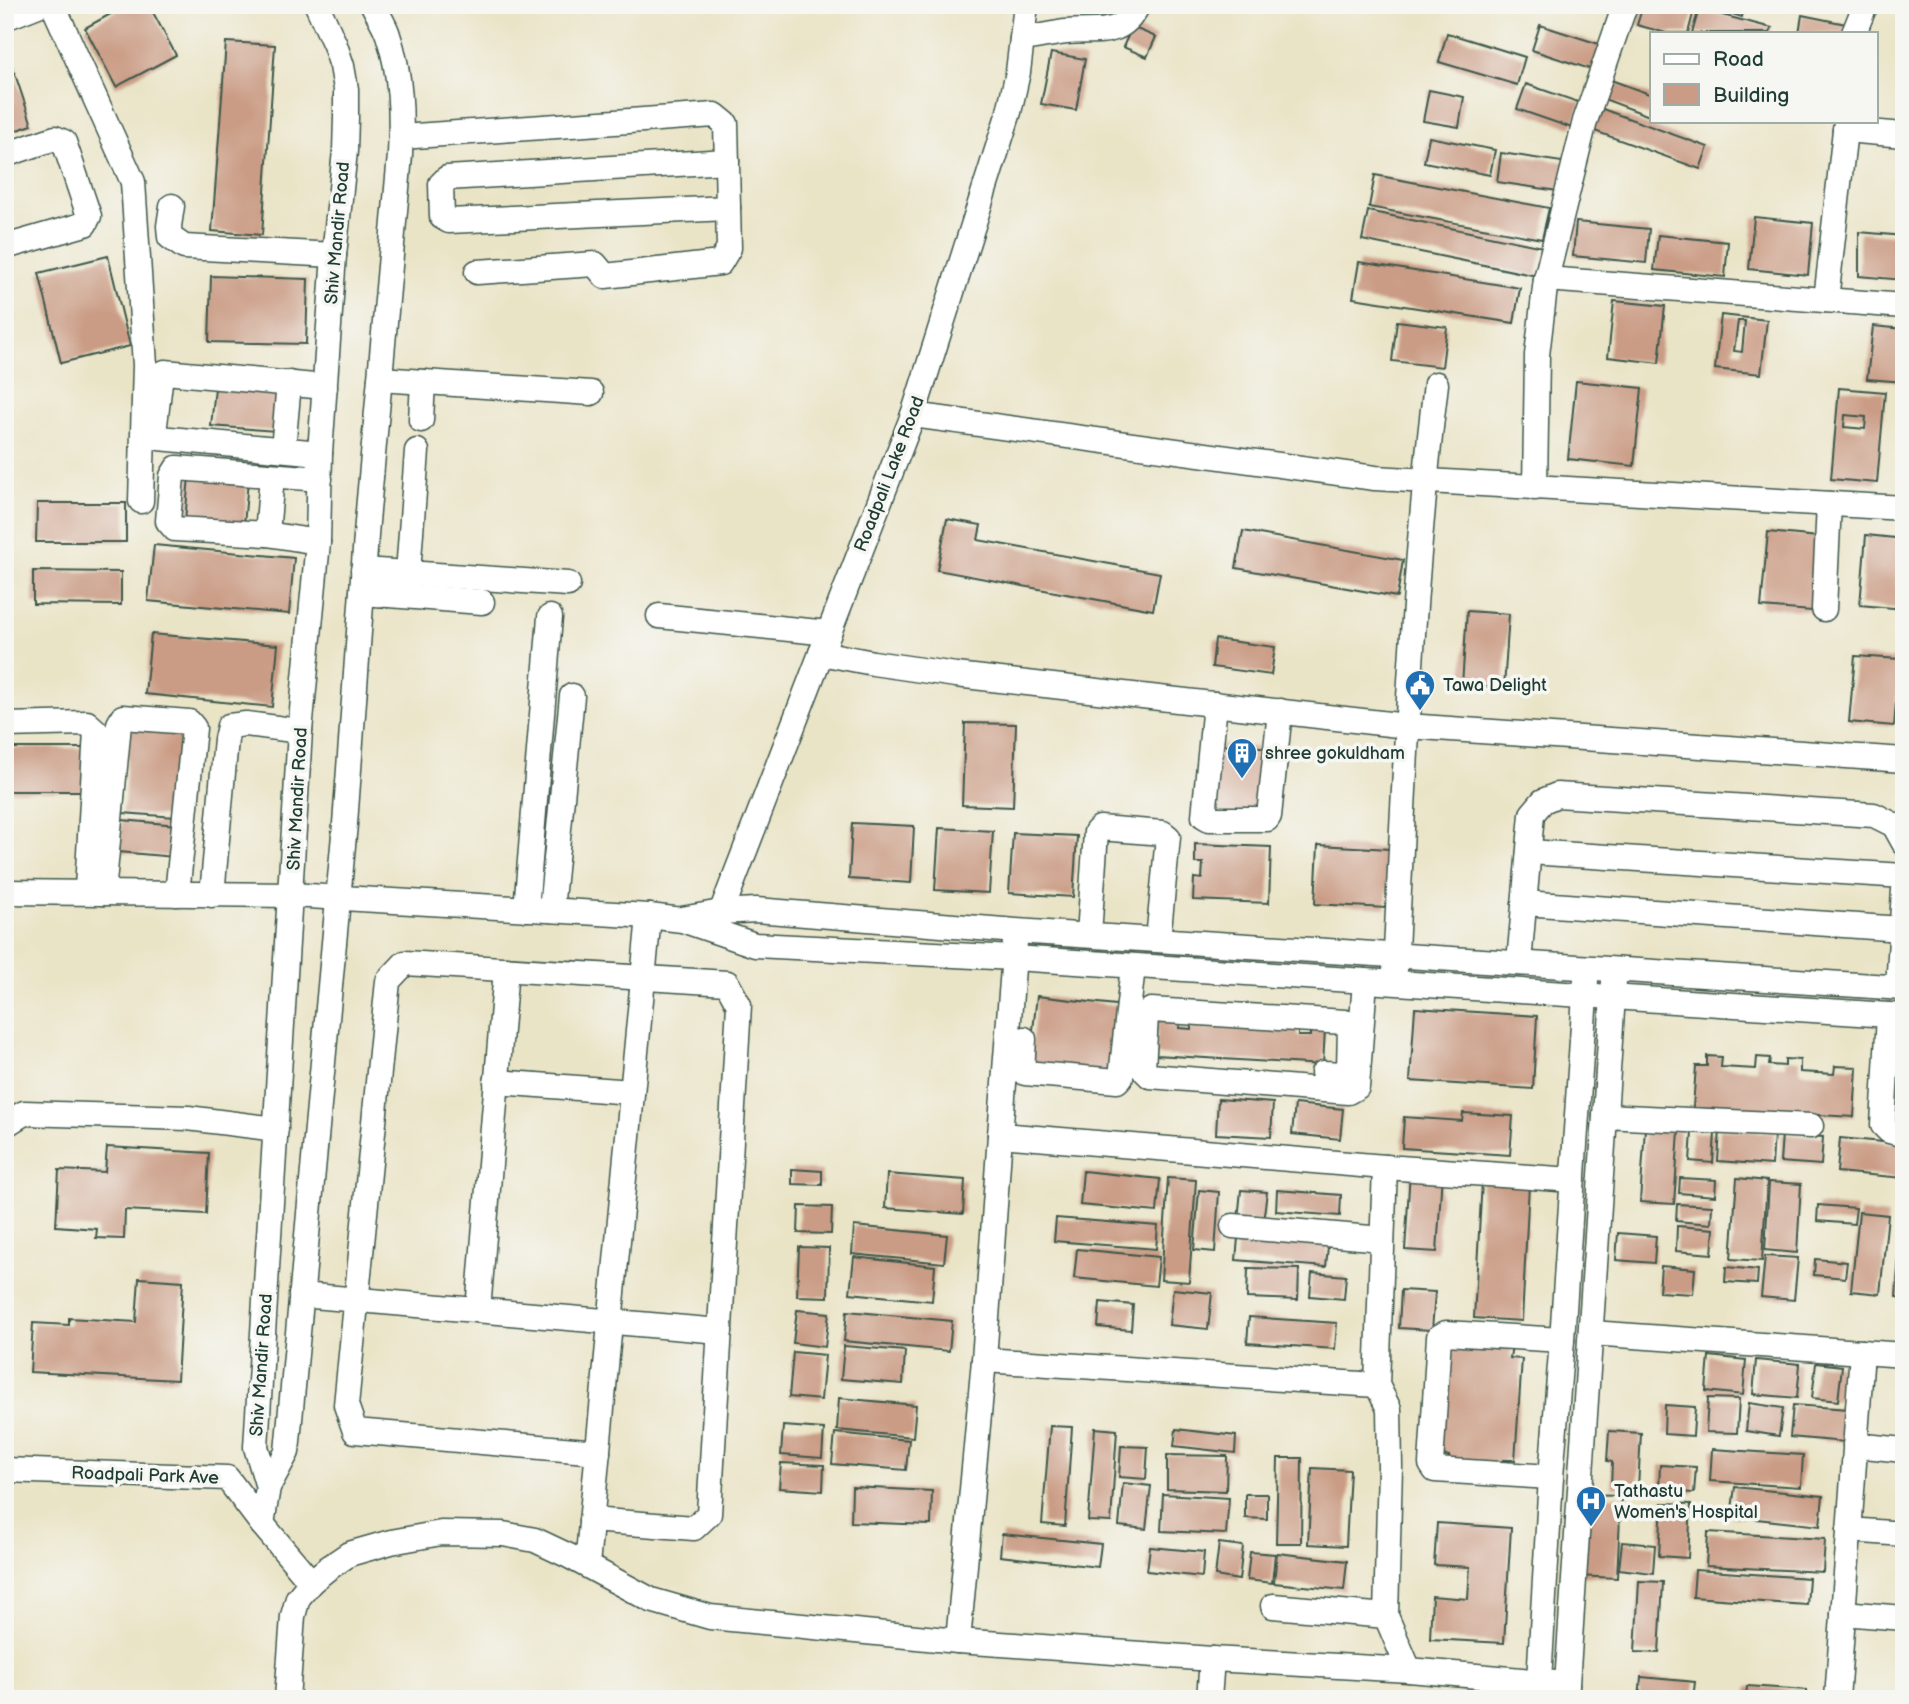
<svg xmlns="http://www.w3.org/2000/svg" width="1909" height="1704" font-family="'Balsamiq Sans',sans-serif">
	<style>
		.building { fill: #ca9c85; fill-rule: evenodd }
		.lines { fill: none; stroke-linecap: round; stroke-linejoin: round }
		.minor-casing { stroke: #3d564a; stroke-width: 27 }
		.minor { stroke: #fff; stroke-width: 24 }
		.labels { text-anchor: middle; stroke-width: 7; stroke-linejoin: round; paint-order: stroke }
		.street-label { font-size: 18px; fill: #1f3d34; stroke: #f6f6f2 }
		.poi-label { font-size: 18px; fill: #1f3d34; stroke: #f6f6f2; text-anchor: start }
	</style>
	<rect width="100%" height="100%" fill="#f6f6f2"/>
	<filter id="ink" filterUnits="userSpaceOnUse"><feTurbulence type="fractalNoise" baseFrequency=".0143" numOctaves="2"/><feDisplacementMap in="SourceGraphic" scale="14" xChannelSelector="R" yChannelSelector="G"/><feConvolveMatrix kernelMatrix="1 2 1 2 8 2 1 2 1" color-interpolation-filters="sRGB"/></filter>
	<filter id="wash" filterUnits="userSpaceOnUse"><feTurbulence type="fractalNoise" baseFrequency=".00686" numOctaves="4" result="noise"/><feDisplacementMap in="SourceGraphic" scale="28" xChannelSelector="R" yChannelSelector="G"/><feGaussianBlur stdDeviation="1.57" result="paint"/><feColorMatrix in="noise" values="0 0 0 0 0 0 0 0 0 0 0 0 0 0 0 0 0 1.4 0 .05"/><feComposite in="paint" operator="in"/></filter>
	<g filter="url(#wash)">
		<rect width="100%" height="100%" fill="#eae4c7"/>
		<g id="blocks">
			<g class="building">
				<polygon points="127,5 149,5 176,55 116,87 85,28"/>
				<polygon points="1643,5 1664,5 1693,14 1688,33 1666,33 1637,25"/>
				<polygon points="1703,5 1745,5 1742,17"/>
				<polygon points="1699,9 1772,28 1770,33 1692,33"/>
				<polygon points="1802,15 1846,24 1844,33 1799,33"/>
				<polygon points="1540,25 1605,46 1596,71 1532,50"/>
				<polygon points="1132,27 1156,37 1147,57 1123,47"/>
				<polygon points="1447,33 1525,57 1517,85 1439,62"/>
				<polygon points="226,42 275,45 262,235 212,231"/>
				<polygon points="1051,53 1085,59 1076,110 1041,104"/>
				<polygon points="9,56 32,125 5,134 5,58"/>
				<polygon points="1611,80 1652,95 1652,117 1604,99"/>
				<polygon points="1526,84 1581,103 1572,128 1517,109"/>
				<polygon points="1429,90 1464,97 1459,127 1423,121"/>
				<polygon points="1597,107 1708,147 1700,169 1589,129"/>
				<polygon points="1429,137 1495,150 1490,175 1424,162"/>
				<polygon points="1501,153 1569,163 1565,192 1497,182"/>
				<polygon points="1375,175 1549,208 1542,239 1369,207"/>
				<polygon points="1368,211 1543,247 1537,276 1362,240"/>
				<polygon points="1754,217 1813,223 1808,275 1749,269"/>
				<polygon points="1576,222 1649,229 1646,263 1573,256"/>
				<polygon points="1859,232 1904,236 1904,280 1859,276"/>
				<polygon points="1658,235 1728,242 1725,277 1654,270"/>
				<polygon points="108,256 130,346 61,363 39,273"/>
				<polygon points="1359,262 1520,288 1514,323 1353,298"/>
				<polygon points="211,276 308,279 306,344 209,342"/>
				<polygon points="1614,301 1665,306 1659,363 1608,357"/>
				<path d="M1721,315L1767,320L1761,374L1715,369ZM1738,321H1745L1742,352L1734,351Z"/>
				<polygon points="1397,321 1447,327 1442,367 1392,361"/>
				<polygon points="1873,326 1904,329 1904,382 1867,379"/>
				<polygon points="1576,381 1642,388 1634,466 1568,459"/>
				<polygon points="215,388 279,393 276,431 211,426"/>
				<path d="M1839,388L1885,392L1877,483L1831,479ZM1845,415L1866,417L1865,429L1844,427Z"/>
				<polygon points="189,476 248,481 244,525 185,521"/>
				<polygon points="37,503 126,503 126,542 36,542"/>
				<polygon points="947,519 981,525 978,540 1160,573 1153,610 937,570"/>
				<polygon points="1243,531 1403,560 1397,597 1236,568"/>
				<polygon points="1768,532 1818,537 1812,611 1761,607"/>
				<polygon points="1866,535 1904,539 1904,609 1860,605"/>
				<polygon points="154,545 294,558 289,614 148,601"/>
				<polygon points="33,571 121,572 121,605 33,604"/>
				<polygon points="1467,611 1509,614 1504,688 1462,685"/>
				<polygon points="151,634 278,645 272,707 145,694"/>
				<polygon points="1215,639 1275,647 1271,675 1212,667"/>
				<polygon points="1855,656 1900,659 1894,726 1849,722"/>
				<polygon points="130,723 182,727 175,817 123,813"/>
				<polygon points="965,723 1016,724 1013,807 962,805"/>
				<polygon points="1215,744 1274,748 1269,812 1210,812"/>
				<rect x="5" y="748" width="83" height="43"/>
				<polygon points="122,820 177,825 174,857 119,852"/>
				<polygon points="852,823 914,826 911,883 849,879"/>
				<polygon points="939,828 993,831 989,893 935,890"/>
				<polygon points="1013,833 1077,836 1073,897 1009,893"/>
				<polygon points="1195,844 1271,847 1269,903 1193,900 1194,878 1202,879 1203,863 1195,863"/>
				<polygon points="1318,845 1390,849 1386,908 1315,904"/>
				<polygon points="1037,996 1124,1006 1116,1074 1029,1064"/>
				<polygon points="1415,1008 1537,1016 1533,1089 1410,1081"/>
				<polygon points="1158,1019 1180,1020 1179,1028 1191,1029 1192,1021 1298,1027 1298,1036 1310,1036 1310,1028 1325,1029 1323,1065 1156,1055"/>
				<polygon points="1707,1056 1722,1057 1721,1067 1756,1069 1757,1057 1770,1058 1769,1065 1785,1066 1785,1059 1800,1060 1800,1072 1834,1074 1835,1066 1857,1067 1854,1117 1693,1108 1696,1066 1707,1066"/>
				<polygon points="1218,1099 1273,1103 1271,1137 1216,1134"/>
				<polygon points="1295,1104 1343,1109 1340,1139 1292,1134"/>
				<polygon points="1463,1113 1513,1116 1510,1155 1402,1148 1404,1117 1462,1121"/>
				<polygon points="1645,1128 1679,1131 1674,1204 1640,1202"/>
				<polygon points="1720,1129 1774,1133 1772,1165 1718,1161"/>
				<polygon points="1692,1132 1715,1133 1713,1163 1690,1161"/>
				<polygon points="1782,1134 1823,1137 1821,1165 1780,1162"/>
				<polygon points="1840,1138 1904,1144 1904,1178 1837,1172"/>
				<polygon points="107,1147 209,1153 206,1214 125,1210 124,1239 96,1238 97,1229 56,1226 59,1170 105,1172"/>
				<polygon points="792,1169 822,1171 822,1185 792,1184"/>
				<polygon points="1083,1171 1160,1179 1157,1212 1080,1205"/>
				<polygon points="1410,1171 1442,1173 1437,1252 1405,1250"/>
				<polygon points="887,1174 965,1180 963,1214 885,1208"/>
				<polygon points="1168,1178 1196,1180 1189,1282 1161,1280"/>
				<polygon points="1680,1178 1716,1180 1715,1196 1679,1193"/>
				<polygon points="1737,1178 1767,1181 1762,1261 1731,1259"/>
				<polygon points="1482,1181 1529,1184 1522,1321 1474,1318"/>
				<polygon points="1769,1182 1801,1184 1797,1253 1765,1250"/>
				<polygon points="1199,1190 1219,1192 1215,1252 1194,1250"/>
				<polygon points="1241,1190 1267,1192 1263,1222 1238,1220"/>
				<polygon points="1277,1190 1341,1195 1340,1216 1276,1211"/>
				<polygon points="1677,1204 1712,1206 1711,1224 1676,1221"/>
				<polygon points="1818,1205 1856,1208 1854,1224 1817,1221"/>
				<polygon points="799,1206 832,1207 831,1234 798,1233"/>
				<polygon points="1859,1212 1888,1215 1880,1294 1851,1291"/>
				<polygon points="1902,1216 1904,1216 1904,1298 1896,1297"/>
				<polygon points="1056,1218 1158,1226 1156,1249 1054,1241"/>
				<polygon points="854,1226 947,1235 944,1263 852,1254"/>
				<polygon points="1677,1226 1714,1229 1712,1254 1676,1251"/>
				<polygon points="1618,1233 1656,1236 1654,1263 1616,1260"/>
				<polygon points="1238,1238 1328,1246 1326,1267 1236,1260"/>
				<polygon points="799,1247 829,1248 828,1297 797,1296"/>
				<polygon points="1077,1249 1159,1257 1156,1286 1074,1278"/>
				<polygon points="1765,1256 1798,1258 1794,1300 1761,1297"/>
				<polygon points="854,1257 935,1266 932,1301 850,1293"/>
				<polygon points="1815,1259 1847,1262 1845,1278 1814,1275"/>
				<polygon points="1661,1266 1695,1269 1693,1294 1659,1292"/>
				<polygon points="1726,1267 1758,1270 1757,1284 1725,1282"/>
				<polygon points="1248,1268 1299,1269 1298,1300 1247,1298"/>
				<polygon points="1312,1273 1346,1276 1344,1299 1310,1296"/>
				<polygon points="139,1278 183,1281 177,1380 30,1372 33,1323 69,1325 69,1318 136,1322"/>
				<polygon points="1173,1289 1212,1293 1208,1329 1169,1325"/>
				<polygon points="1401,1290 1435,1292 1432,1330 1399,1328"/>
				<polygon points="1100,1302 1133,1305 1131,1330 1098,1327"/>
				<polygon points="797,1310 829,1313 825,1347 793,1343"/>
				<polygon points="847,1311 952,1321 949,1351 844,1341"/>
				<polygon points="1249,1317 1337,1323 1335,1349 1247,1343"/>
				<polygon points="1443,1340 1512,1345 1510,1358 1522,1359 1515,1460 1503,1460 1502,1472 1450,1466 1449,1456 1434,1455"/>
				<polygon points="844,1346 905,1351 903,1384 841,1379"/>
				<polygon points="793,1352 825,1355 821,1400 789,1397"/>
				<polygon points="1709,1356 1746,1360 1743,1395 1706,1391"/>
				<polygon points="1756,1360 1800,1364 1797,1398 1753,1394"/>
				<polygon points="1816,1363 1842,1366 1838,1401 1812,1398"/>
				<polygon points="839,1398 916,1405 913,1437 837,1430"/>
				<polygon points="1708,1398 1739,1399 1737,1433 1706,1432"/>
				<polygon points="1749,1403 1783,1408 1779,1436 1746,1431"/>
				<polygon points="1665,1405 1695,1407 1693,1436 1664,1434"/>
				<polygon points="1793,1405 1848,1409 1845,1442 1790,1437"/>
				<polygon points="783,1426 824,1429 822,1458 781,1455"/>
				<polygon points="1050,1426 1072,1427 1065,1526 1042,1524"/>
				<polygon points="1095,1428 1117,1430 1111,1522 1088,1521"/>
				<polygon points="1176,1429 1236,1436 1235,1453 1174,1446"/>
				<polygon points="1609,1431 1641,1433 1638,1488 1611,1487 1612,1462 1607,1461"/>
				<polygon points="835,1433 909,1440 906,1470 832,1464"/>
				<polygon points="1121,1446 1148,1447 1146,1479 1119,1477"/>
				<polygon points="1712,1449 1803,1455 1801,1487 1710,1481"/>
				<polygon points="1167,1455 1227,1456 1226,1491 1167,1489"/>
				<polygon points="1278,1458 1302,1458 1301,1543 1276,1543"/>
				<polygon points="781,1463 824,1465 823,1491 779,1488"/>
				<polygon points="1660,1465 1696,1467 1694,1493 1659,1491"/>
				<polygon points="1312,1468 1350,1470 1346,1546 1308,1544"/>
				<polygon points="1123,1483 1151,1486 1146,1529 1119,1526"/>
				<polygon points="852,1487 932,1491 931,1525 851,1522"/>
				<polygon points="1735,1487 1823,1496 1820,1526 1731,1516"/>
				<polygon points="1163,1494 1229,1498 1226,1534 1161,1531"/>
				<polygon points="1245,1494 1267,1494 1267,1519 1245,1518"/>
				<polygon points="1583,1495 1621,1496 1617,1578 1577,1576"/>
				<polygon points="1662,1503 1691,1504 1688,1558 1659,1556"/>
				<polygon points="1437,1523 1511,1528 1504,1643 1430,1639 1432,1596 1468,1599 1470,1567 1434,1565"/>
				<polygon points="1708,1532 1825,1539 1823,1572 1706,1566"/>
				<polygon points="1002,1534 1101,1544 1098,1567 1000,1556"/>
				<polygon points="1622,1542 1655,1545 1653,1573 1619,1569"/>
				<polygon points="1219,1543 1243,1546 1239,1580 1215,1576"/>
				<polygon points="1150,1547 1204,1552 1202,1577 1147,1571"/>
				<polygon points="1250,1552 1275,1554 1272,1583 1247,1580"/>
				<polygon points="1277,1553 1347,1561 1344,1590 1274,1583"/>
				<polygon points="1695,1570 1809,1578 1807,1605 1693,1597"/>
				<polygon points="1639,1581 1663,1582 1659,1653 1635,1652"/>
				<polygon points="1641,1677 1695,1682 1693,1699 1639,1699"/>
				<polygon points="1747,1686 1807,1690 1807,1699 1746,1699"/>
				<polygon points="797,1692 823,1693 823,1699 796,1699"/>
			</g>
		</g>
	</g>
	<g filter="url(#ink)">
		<use href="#blocks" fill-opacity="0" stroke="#3d564a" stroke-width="2"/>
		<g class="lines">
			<g class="minor-casing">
				<g id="minor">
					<polyline points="53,5 133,182 145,365 141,501"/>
					<polyline points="5,18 38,5"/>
					<polyline points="1854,33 1864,8 1867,5"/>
					<path d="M1022,39C1037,37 1051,34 1066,32C1097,29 1121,39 1138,5"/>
					<polyline points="1845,130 1904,135"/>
					<polyline points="401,137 715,115 726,124 729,248 720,263 605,276 595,264 477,272"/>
					<polyline points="5,155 55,138 64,142 89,216 85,224 5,247"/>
					<polyline points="727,161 447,178 441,184 442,217 449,221 728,208"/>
					<polyline points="172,206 169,226 170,237 184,247 334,255"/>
					<polyline points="1546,279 1904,306"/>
					<polyline points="1826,300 1846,121"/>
					<polyline points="380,379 591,393"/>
					<polyline points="913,415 1375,478 1904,508"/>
					<polyline points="421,420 423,382"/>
					<polyline points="283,449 289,383"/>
					<polyline points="320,453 159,438 154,433 161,374 165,372 325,387"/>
					<polyline points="1535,488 1537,355 1546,279 1585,121 1625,5"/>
					<polyline points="267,534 272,476"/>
					<polyline points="318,542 267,534 175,529 168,521 172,476 177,468 320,479"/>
					<polyline points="363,570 568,584"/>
					<polyline points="408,573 417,451"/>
					<polyline points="362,593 482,602"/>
					<polyline points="1824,609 1829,504"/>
					<polyline points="659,616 829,633"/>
					<polyline points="821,653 873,663 956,675 1407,726 1904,760"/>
					<polyline points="1215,704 1204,816 1209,819 1267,819 1269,816 1280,711"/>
					<polyline points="5,725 87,723 96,731 87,889"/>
					<polyline points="1529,852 1904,876"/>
					<polyline points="5,892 291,895 649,916 682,920 755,945 1014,958 1904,1016"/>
					<polyline points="103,893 119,724 123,717 189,722 194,728 177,894"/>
					<polyline points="212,895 226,739 229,726 246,724 300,731"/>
					<polyline points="1524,903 1902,929"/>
					<polyline points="526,909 550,617"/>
					<polyline points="551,910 572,696"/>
					<polyline points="682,919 721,912 756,910 1016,931 1904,988"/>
					<polyline points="717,923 913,415 1009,112 1018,72 1026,5"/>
					<polyline points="1089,935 1096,832 1100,828 1163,833 1168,837 1158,940"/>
					<polyline points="1519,963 1532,814 1543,801 1557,795 1874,815 1894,825 1904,843"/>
					<path d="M1395,970C1405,774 1412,579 1436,384"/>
					<polyline points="1898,988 1904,890"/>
					<polyline points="1889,1015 1883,1125 1889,1131 1904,1135"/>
					<polyline points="1024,1039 1022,1070 1025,1073 1117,1081 1121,1077 1133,966"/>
					<polyline points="1323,1073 1345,1074 1349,1069 1350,1027 1345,1022 1151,1010 1146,1015 1143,1069 1150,1076 1348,1092 1357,1087 1365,981"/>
					<polyline points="496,1082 632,1092"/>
					<polyline points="1605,1116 1811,1126"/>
					<polyline points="5,1125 24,1113 188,1118 276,1129"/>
					<polyline points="1000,1135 1385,1167 1573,1180"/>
					<polyline points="1385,1167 1377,1385 1389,1409 1390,1467 1386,1616 1409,1670"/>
					<polyline points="1233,1226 1382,1239"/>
					<polyline points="301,1295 720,1331"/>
					<polyline points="478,1310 506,969"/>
					<polyline points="1591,1333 1904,1355"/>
					<polyline points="984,1360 1377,1385"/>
					<polyline points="1855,1445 1904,1450"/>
					<polyline points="5,1470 227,1478 262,1524 311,1582 298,1598 293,1616 287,1699"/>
					<polyline points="1551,1477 1435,1470 1431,1464 1439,1337 1446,1333 1562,1340"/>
					<polyline points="268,1487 256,1447 300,731 318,542 320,453 334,255 345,151 346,118 346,89 342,66 335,45 317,5"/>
					<polyline points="591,1520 694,1528 709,1514 739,1005 727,983 405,963 388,981 346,1405 355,1431 598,1452"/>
					<path d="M262,1524L268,1487L287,1452L345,824L367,522L400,155C402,114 401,74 388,35C385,25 378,15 373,5"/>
					<polyline points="1849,1530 1904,1534"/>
					<polyline points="587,1565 649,916"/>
					<polyline points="311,1582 327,1569 349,1554 391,1542 441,1533 503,1534 535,1540 569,1556 651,1600 710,1617 958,1641 1212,1659 1409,1670 1567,1684"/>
					<polyline points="1273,1606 1386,1616"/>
					<polyline points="1843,1613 1904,1618"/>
					<polyline points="958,1641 984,1360 1000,1135 1015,942"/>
					<polyline points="1538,1698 1551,1477 1562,1340 1586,980"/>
					<polyline points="1209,1699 1212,1659"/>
					<polyline points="1566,1699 1614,981"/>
					<polyline points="1837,1699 1862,1352"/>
				</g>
			</g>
			<use href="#minor" class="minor"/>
		</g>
	</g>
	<defs>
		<g id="civic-pin" transform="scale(1.575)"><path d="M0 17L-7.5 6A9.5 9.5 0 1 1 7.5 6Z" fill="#1f6fb2" stroke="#f6f6f2"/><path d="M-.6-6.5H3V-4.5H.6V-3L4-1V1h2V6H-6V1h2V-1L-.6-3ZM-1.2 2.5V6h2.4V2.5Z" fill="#fff"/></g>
		<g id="building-pin" transform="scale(1.575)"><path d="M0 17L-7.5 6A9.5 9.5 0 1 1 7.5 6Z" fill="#1f6fb2" stroke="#f6f6f2"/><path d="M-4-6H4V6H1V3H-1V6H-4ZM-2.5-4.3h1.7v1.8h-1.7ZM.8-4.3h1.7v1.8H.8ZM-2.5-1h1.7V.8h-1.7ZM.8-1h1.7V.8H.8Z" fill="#fff"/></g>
		<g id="hospital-pin" transform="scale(1.575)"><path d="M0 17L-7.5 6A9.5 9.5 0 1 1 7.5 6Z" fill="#1f6fb2" stroke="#f6f6f2"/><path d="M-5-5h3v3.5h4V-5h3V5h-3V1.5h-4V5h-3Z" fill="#fff"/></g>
	</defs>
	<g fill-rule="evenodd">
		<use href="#civic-pin" x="1420" y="685"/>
		<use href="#building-pin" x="1242" y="753"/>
		<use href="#hospital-pin" x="1591" y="1501"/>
	</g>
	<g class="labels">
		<g class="street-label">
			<text transform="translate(337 233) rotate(-85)" y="6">Shiv Mandir Road</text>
			<text transform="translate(889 474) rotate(-69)" y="6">Roadpali Lake Road</text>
			<text transform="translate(297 799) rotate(-87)" y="6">Shiv Mandir Road</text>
			<text transform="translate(261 1365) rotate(-86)" y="6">Shiv Mandir Road</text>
			<text transform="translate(145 1475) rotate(2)" y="6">Roadpali Park Ave</text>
		</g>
		<g class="poi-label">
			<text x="1443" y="691">Tawa Delight</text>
			<text x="1265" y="759">shree gokuldham</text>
			<text x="1614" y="1497">Tathastu<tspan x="1614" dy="21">Women's Hospital</tspan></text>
		</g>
	</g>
	<rect width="1909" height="1704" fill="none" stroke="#f6f6f2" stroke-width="28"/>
	<rect x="1650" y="32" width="228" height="91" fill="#f6f6f2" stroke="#a0aca6" stroke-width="2"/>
	<rect x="1664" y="54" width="35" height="10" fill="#ffffff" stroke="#a0aca6" stroke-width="2"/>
	<text x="1713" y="66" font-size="21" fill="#1f3d34">Road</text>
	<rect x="1664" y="84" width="35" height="21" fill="#ca9c85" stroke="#a0aca6" stroke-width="2"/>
	<text x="1713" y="102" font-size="21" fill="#1f3d34">Building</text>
</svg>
